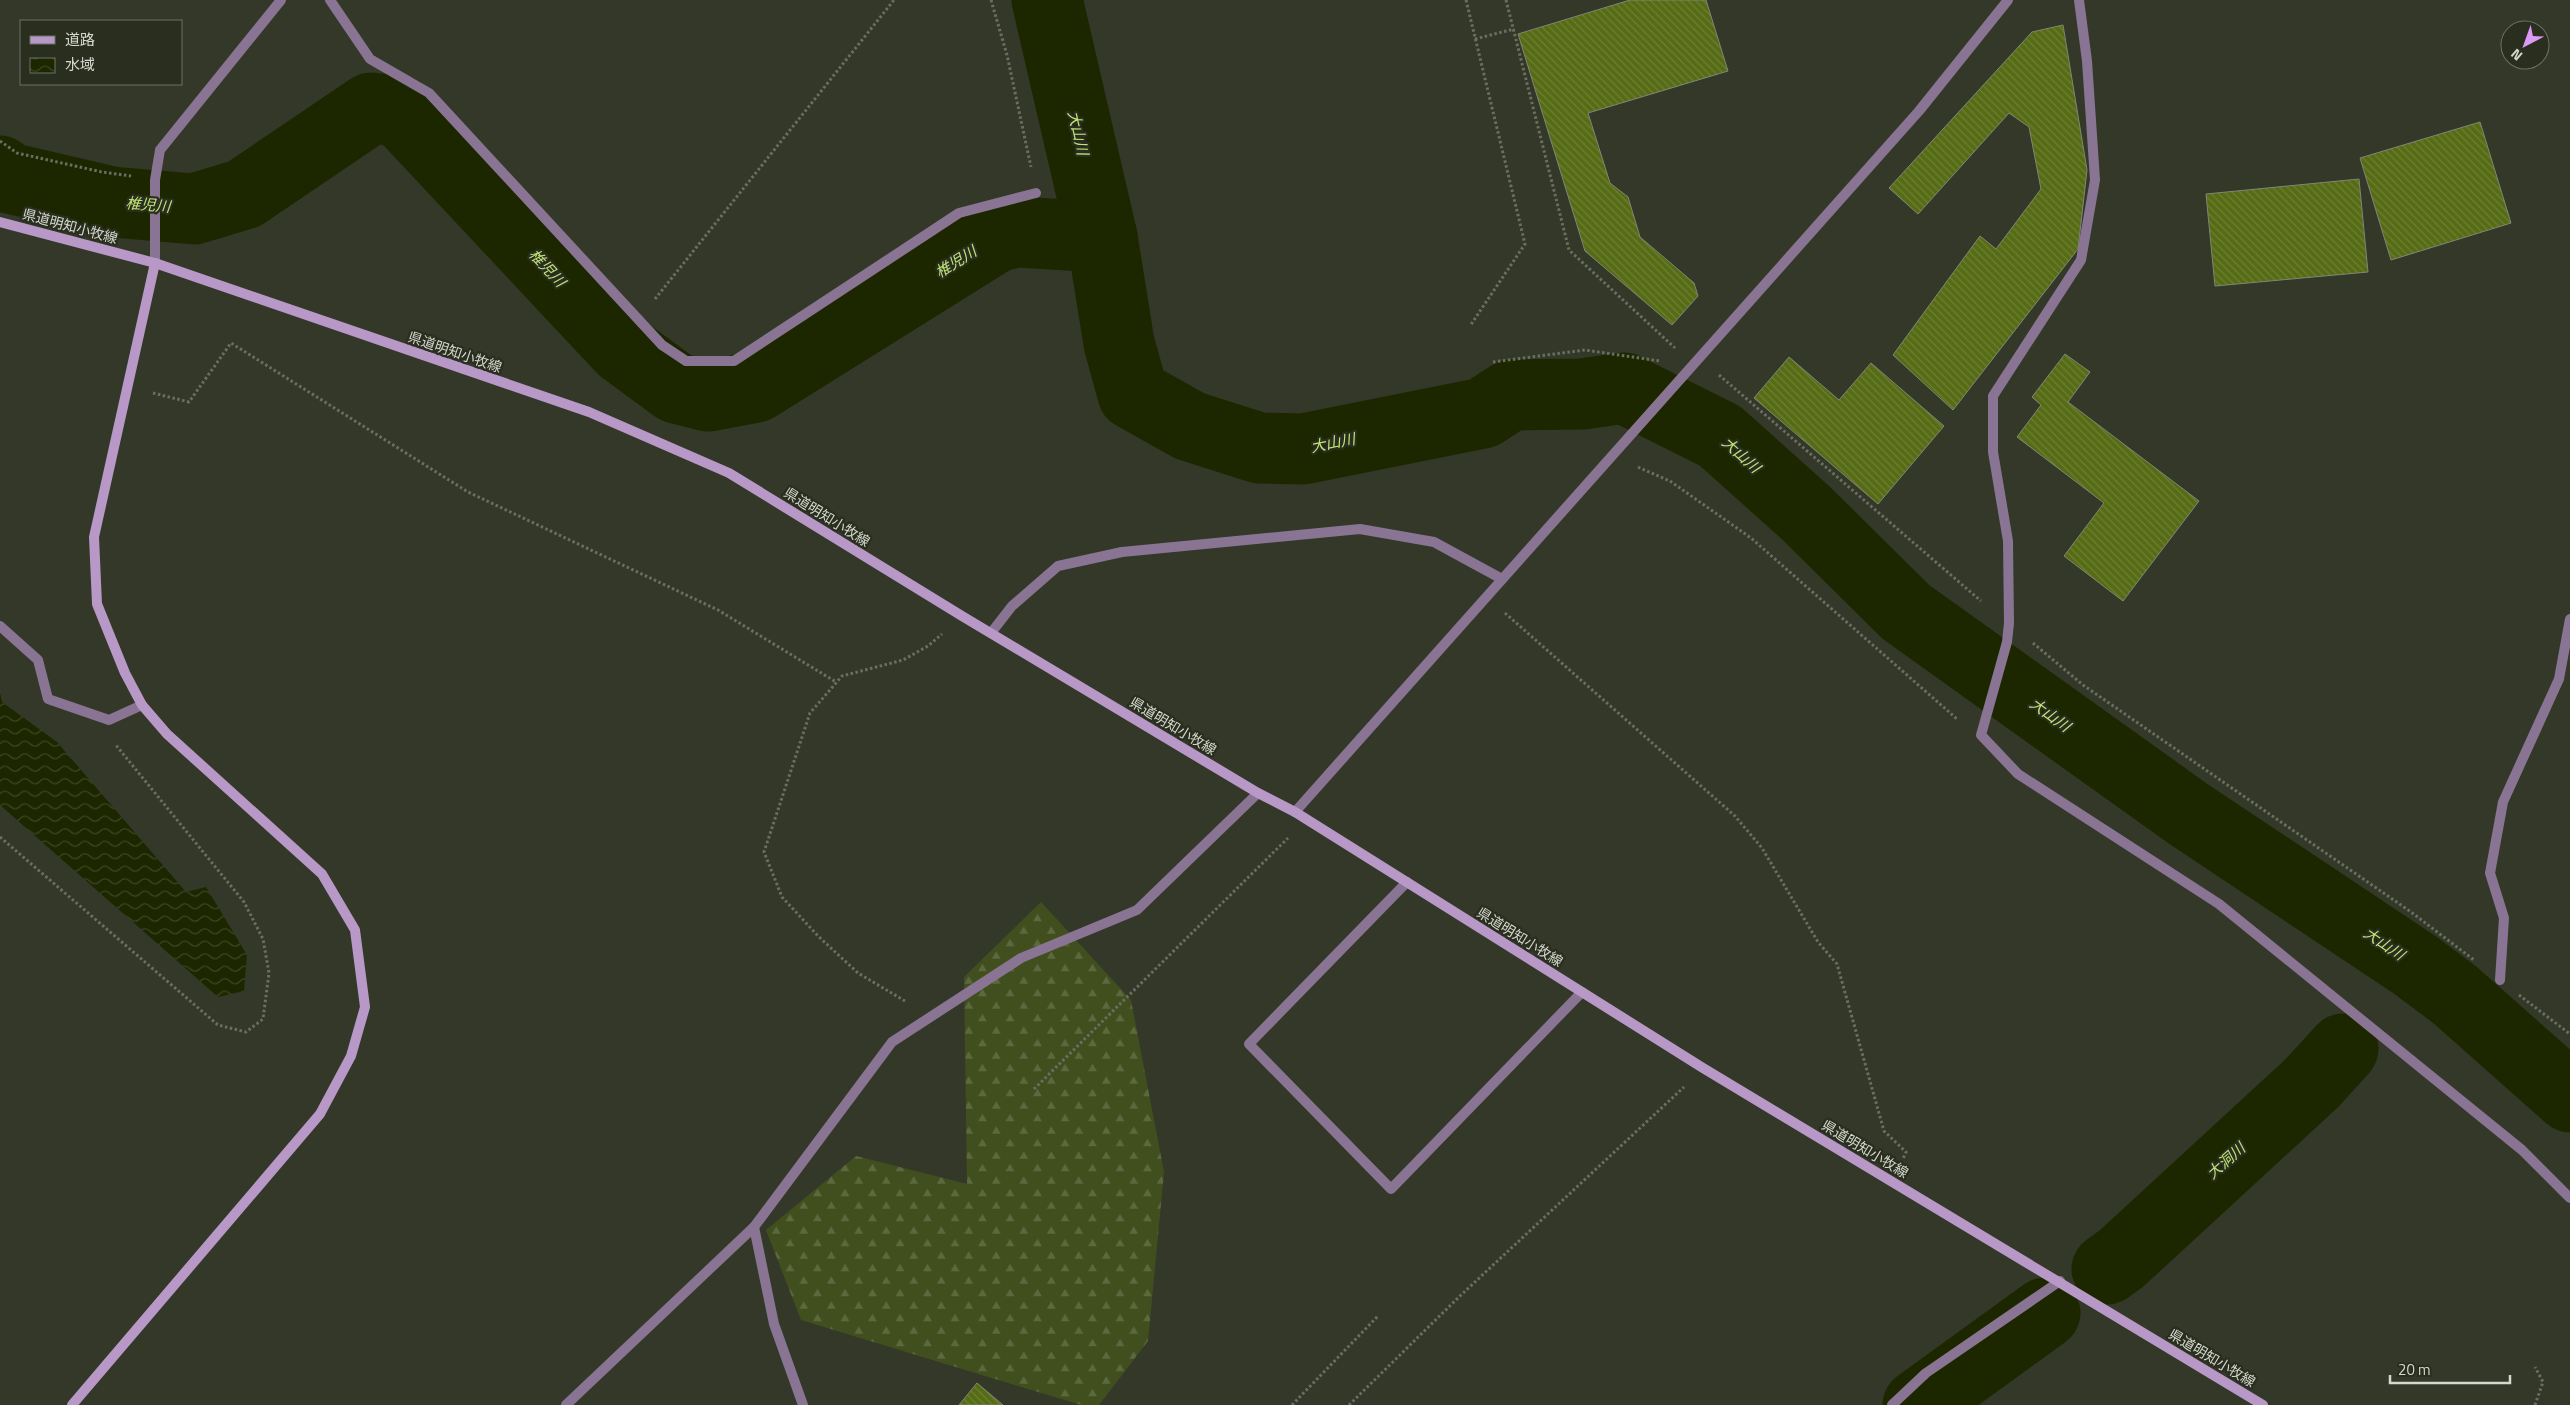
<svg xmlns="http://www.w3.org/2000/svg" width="2570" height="1405" font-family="'Titillium Web','Noto Sans JP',sans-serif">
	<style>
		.forest { fill: url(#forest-firs) }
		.water { fill: url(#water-waves) }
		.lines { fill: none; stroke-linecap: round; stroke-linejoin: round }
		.river { stroke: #1c2700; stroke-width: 71 }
		.building { fill: url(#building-back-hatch); stroke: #818776 }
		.path { stroke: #6b6f62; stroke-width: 3; stroke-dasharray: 2.5 2.5; stroke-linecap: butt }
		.street { stroke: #897593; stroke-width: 10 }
		.secondary { stroke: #b898c7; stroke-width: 10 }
		.labels { text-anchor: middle; stroke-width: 4.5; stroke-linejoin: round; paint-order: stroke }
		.street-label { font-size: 14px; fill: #d4d8ce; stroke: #292e1f }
		.water-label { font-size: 15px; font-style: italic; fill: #c3e577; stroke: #292e1f }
	</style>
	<defs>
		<pattern id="forest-firs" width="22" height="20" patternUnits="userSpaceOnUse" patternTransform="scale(1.25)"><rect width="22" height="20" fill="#414f1f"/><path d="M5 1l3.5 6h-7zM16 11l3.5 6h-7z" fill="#5c683e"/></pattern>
		<pattern id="water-waves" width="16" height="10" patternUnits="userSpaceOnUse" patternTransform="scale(1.25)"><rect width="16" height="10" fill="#1c2700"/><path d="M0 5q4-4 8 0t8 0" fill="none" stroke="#3c4624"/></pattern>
		<pattern id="building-back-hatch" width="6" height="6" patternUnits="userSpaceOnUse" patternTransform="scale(1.25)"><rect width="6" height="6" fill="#556b14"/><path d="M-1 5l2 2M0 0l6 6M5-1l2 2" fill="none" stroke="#6d7f35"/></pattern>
	</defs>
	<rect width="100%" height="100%" fill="#333829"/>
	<polygon class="forest" points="1041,902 1131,1000 1164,1172 1148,1341 1099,1405 1081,1405 801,1320 766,1230 856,1156 967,1184 964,977"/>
	<polygon class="water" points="0,692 2,702 57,742 186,892 206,887 247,955 244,991 218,997 0,805"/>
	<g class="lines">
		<g class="river">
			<polyline points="1047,0 1102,237 1119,343 1133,394 1190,426 1259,448 1303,449 1483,413 1511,395 1582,394 1624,388 1720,436 1807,514 1906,612 2187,813 2415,965 2455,995 2570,1097"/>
			<polyline points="0,171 9,178 112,202 194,209 244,194 371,108 400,111 623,349 676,388 708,396 756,387 996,237 1016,232 1102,237"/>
			<polyline points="2107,1269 2122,1258 2312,1083 2343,1049"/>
			<polyline points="1918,1405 2045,1313"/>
		</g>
	</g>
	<g class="building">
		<polygon points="1630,0 1706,0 1728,71 1588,113 1610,183 1628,197 1640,237 1694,283 1698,296 1672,325 1585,251 1518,34"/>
		<polygon points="2063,25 2087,170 2078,249 1953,410 1893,355 1980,236 1996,249 2041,189 2029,127 2009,113 1918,214 1889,188 2032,32"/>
		<polygon points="2480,122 2511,223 2391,260 2360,158"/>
		<polygon points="2359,179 2368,272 2215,286 2206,194"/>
		<polygon points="2065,354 2090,372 2068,402 2199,501 2123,601 2064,556 2104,503 2017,437 2041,405 2032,397"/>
		<polygon points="1789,357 1839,400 1871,363 1944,426 1878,504 1754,398"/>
		<polygon points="977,1383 1003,1405 959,1405"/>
	</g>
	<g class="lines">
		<g class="path">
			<polyline points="991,0 1007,55 1031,167"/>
			<polyline points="1466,0 1525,244 1470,326"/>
			<polyline points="1506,0 1569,250 1675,348"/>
			<polyline points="1475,39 1514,29"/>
			<polyline points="0,141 17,153 102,172 131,176"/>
			<polyline points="655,299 894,0"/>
			<polyline points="1493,362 1585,350 1660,361"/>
			<polyline points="1719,375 1981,601"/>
			<polyline points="153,393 189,402 231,343 468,492 718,610 836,682"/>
			<polyline points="1638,467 1670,481 1751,538 1957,719"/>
			<polyline points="1505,613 1735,816 1762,848 1818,942 1837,964 1884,1131 1906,1152 1903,1159"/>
			<polyline points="2033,643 2083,685 2411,912 2474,960"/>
			<polyline points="0,837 218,1025 246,1032 263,1019 269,973 263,939 244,902 115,744"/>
			<polyline points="2519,995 2570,1034"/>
			<polyline points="905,1001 858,973 819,937 782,897 764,852 810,713 842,676 903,660 928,646 942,634"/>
			<polyline points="1034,1089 1288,838"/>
			<polyline points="1292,1405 1378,1316"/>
			<polyline points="1349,1405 1461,1295 1684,1087"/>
			<polyline points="2535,1405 2543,1382 2535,1367"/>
		</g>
		<g class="street">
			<polyline points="330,0 370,59 429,93 662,345 686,361 734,361 959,213 1036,193"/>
			<polyline points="2079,0 2087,61 2095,180 2081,260 1993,396 1993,452 2008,541 2009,623 2007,642 1981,735 2018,774 2219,904 2522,1150 2570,1198"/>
			<polyline points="155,263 155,180 160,150 281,0"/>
			<polyline points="0,626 38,660 48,699 109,720 142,705"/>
			<polyline points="991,633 1012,606 1058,566 1122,552 1360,529 1434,542 1502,579"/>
			<polyline points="1295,812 1919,111 2008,0"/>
			<polyline points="1407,882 1249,1044 1391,1189 1582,992"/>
			<polyline points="2500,980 2504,918 2490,873 2503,802 2559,679 2570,619"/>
			<polyline points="754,1227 774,1324 803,1405"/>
			<polyline points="566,1405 754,1227 892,1042 1021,958 1137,910 1258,793"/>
			<polyline points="1892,1405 1926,1373 2060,1281"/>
		</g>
		<g class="secondary">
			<polyline points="0,222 155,263 589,412 729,473 962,616 1258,793 1295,812 1703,1068 2263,1405"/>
			<polyline points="72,1405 320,1114 351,1056 365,1007 355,930 322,874 167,734 142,705 125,673 97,604 94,537 155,263"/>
		</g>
	</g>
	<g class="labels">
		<g class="street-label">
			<text transform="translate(70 226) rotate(15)" y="5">県道明知小牧線</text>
			<text transform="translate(455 352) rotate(19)" y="5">県道明知小牧線</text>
			<text transform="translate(827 517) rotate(32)" y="5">県道明知小牧線</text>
			<text transform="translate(1173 726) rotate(31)" y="5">県道明知小牧線</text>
			<text transform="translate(1520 937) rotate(32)" y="5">県道明知小牧線</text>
			<text transform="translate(1865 1149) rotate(31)" y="5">県道明知小牧線</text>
			<text transform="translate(2212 1358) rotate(31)" y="5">県道明知小牧線</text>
		</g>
		<g class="water-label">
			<text transform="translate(1078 133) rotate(77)" y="5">大山川</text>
			<text transform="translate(148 205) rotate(5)" y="5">椎児川</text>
			<text transform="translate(956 262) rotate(-32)" y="5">椎児川</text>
			<text transform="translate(547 268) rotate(47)" y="5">椎児川</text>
			<text transform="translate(1333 443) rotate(-11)" y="5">大山川</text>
			<text transform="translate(1741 455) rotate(42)" y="5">大山川</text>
			<text transform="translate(2050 715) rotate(36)" y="5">大山川</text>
			<text transform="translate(2384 944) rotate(34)" y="5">大山川</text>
			<text transform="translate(2226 1161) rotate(-42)" y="5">大洞川</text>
		</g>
	</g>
	<rect x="20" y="20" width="162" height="65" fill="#292e1f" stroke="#6d7265"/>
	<rect x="30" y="36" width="25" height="8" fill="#b898c7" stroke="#6d7265"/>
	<text x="65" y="45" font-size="15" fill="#d4d8ce">道路</text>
	<rect x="30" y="58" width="25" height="15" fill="url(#water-waves)" stroke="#6d7265"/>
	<text x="65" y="70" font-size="15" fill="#d4d8ce">水域</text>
	<g transform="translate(2525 45) rotate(221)"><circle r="24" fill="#292e1f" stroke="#6d7265"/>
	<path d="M0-4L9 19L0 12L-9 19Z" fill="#da9af6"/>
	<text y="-8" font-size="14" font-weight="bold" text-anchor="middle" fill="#d4d8ce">N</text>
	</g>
	<path d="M2390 1375v8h120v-8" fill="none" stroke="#d4d8ce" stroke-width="2.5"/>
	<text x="2398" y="1375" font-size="15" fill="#d4d8ce" stroke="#292e1f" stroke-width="4" paint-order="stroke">20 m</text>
</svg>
